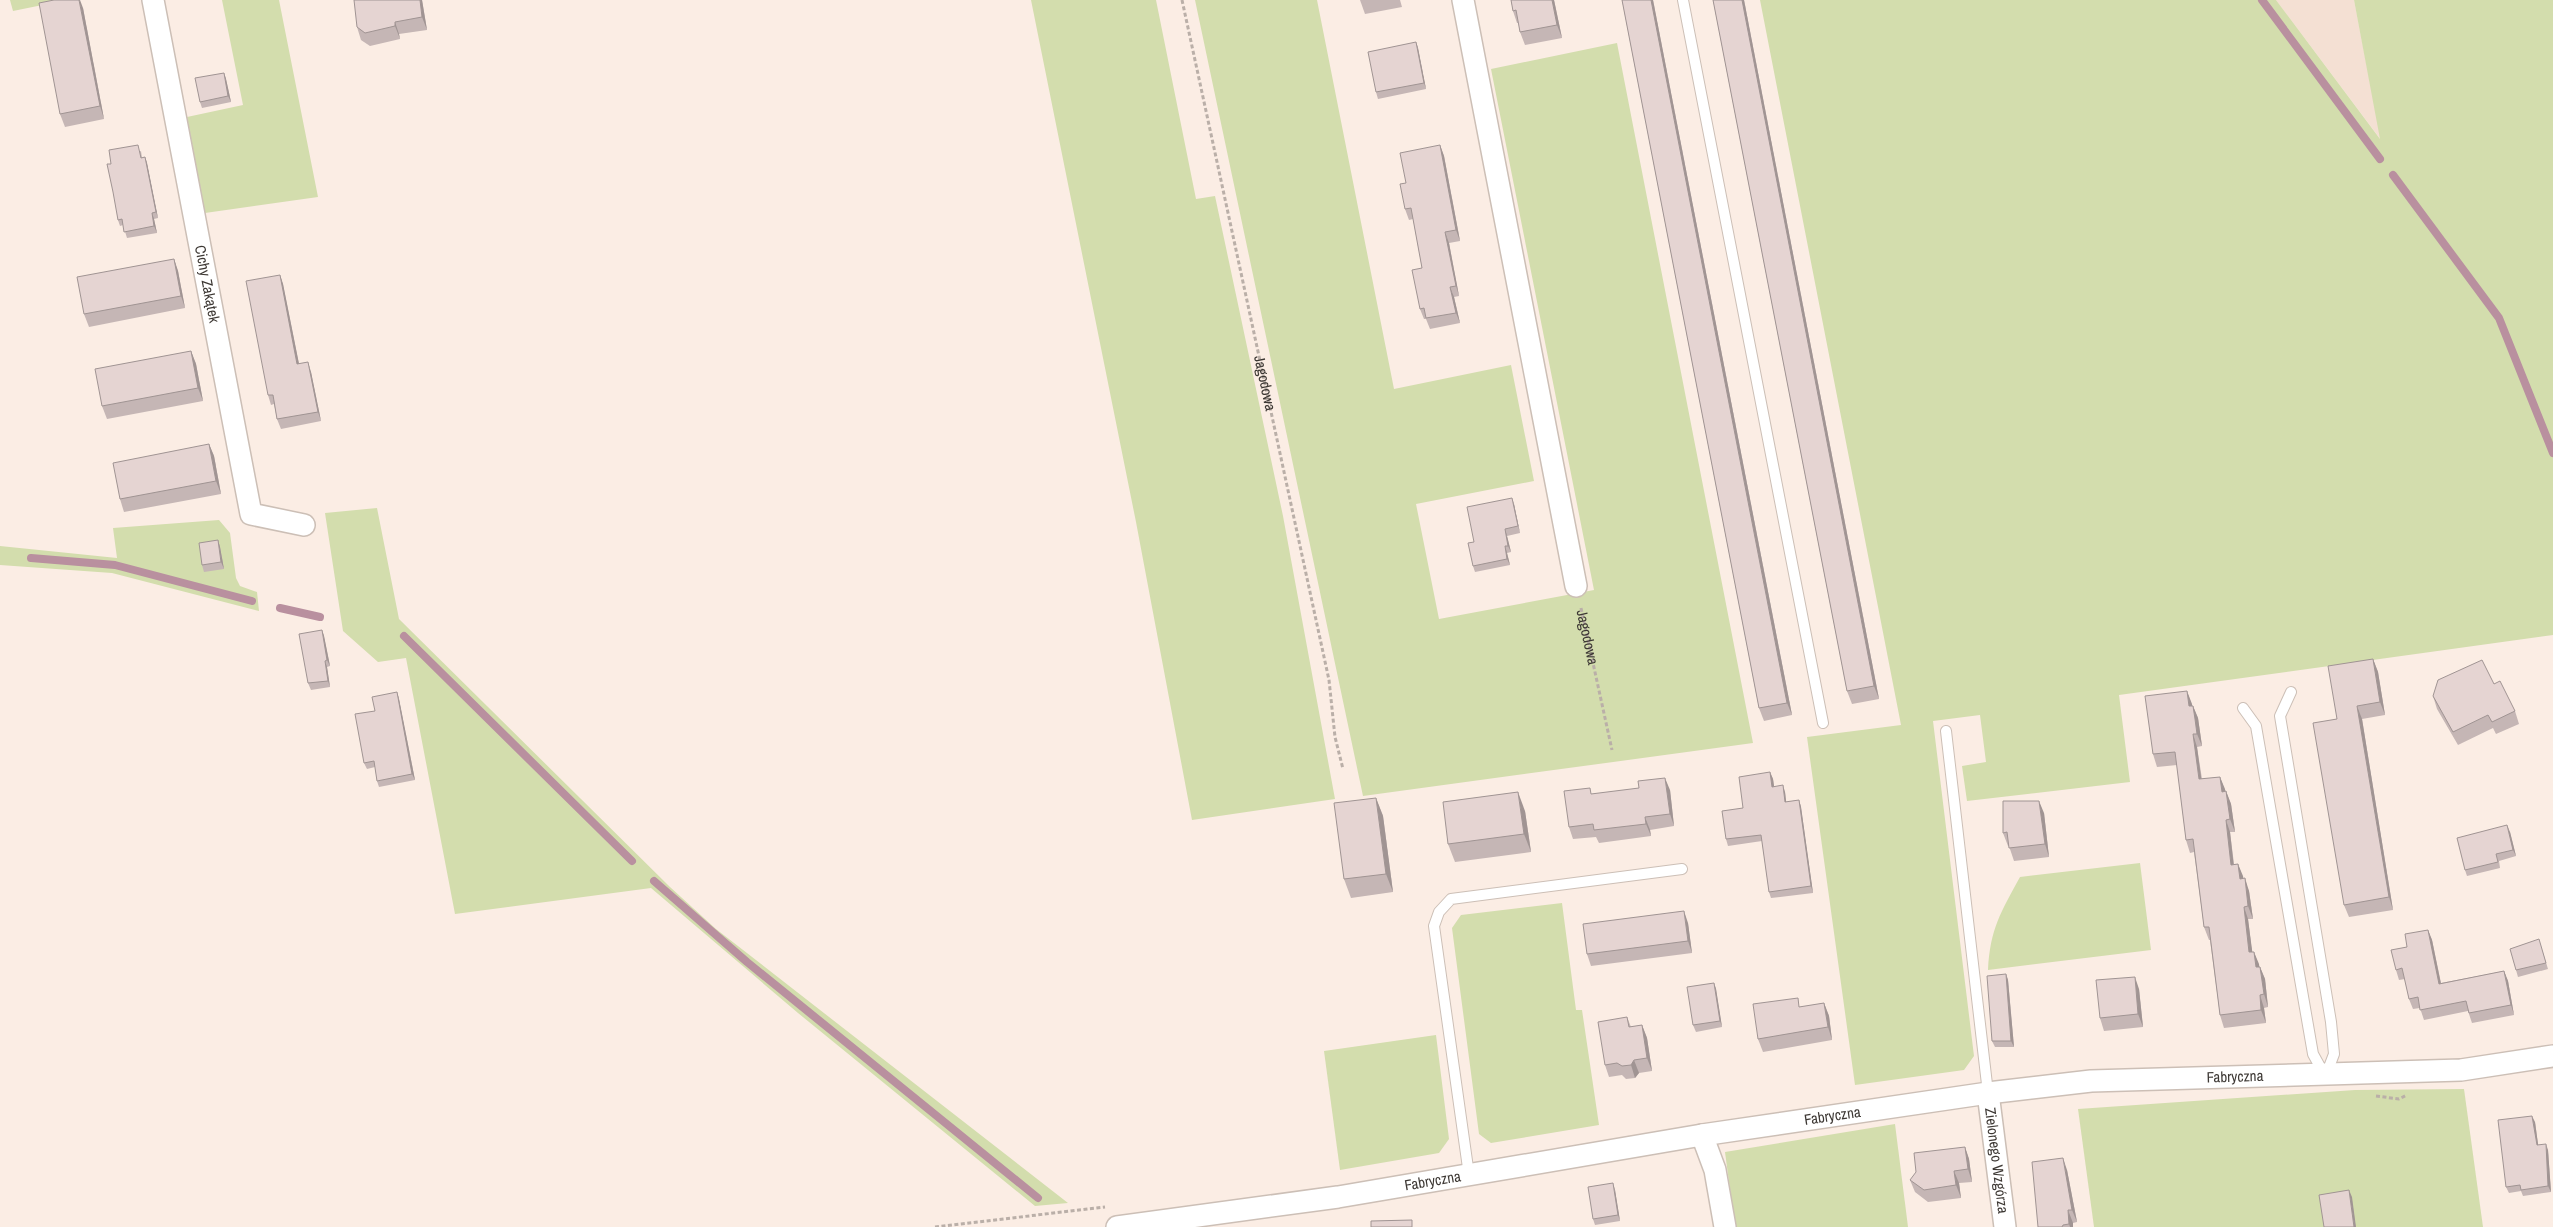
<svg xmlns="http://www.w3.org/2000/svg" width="2553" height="1227" font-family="'Archivo Narrow',sans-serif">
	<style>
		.built { fill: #f4e0d3 }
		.green { fill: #d3ddad }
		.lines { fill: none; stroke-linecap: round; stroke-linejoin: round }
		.stream { stroke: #b9909f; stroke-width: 8 }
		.service-casing { stroke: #ccbfb6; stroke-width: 12 }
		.minor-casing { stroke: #ccbfb6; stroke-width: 24 }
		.path { stroke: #baafa8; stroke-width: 3; stroke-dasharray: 4 2.5; stroke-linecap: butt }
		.service { stroke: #fff; stroke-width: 10 }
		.minor { stroke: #fff; stroke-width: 21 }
		.wall { fill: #c5b6b5 }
		.shaded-wall { fill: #a09493 }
		.building { fill: #e5d4d2; stroke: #a09493 }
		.labels { text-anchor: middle; stroke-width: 4.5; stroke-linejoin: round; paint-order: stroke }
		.street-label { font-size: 15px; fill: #3d3834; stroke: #fdfdfd }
	</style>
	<rect width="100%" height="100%" fill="#fbede4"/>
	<polygon class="built" points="2276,0 2354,0 2381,140"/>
	<g class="green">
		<polygon points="10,0 67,0 13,11"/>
		<polygon points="222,0 279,0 318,197 205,213 187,117 243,105"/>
		<polygon points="1031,0 1156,0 1196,199 1215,196 1283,516 1335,799 1192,820 1136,522"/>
		<polygon points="1195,0 1317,0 1394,389 1511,365 1534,481 1416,504 1439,619 1594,590 1491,69 1617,43 1753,743 1363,796"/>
		<polygon points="1760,0 2276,0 2380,139 2354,0 2553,0 2553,635 2119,695 2130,782 1967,801 1962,766 1986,762 1980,715 1933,721 1974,1056 1964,1070 1855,1085 1807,737 1901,725"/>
		<polygon points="377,508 399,619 670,887 716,929 1068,1203 1035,1206 798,1013 651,888 455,914 406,658 378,662 343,631 325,513"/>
		<polygon points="219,520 230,533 236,578 240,586 257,592 259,611 112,573 0,565 0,546 117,558 113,528"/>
		<path d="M2140,863L2151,950L1988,970C1990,929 2001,912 2020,877Z"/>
		<polygon points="1562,903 1576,1010 1582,1010 1599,1125 1491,1143 1479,1134 1452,928 1461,915"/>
		<polygon points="1436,1035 1449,1139 1439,1153 1340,1170 1324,1051"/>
		<polygon points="2464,1089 2483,1227 2094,1227 2078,1109 2355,1090"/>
		<polygon points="1895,1124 1908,1227 1735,1227 1725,1152"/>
	</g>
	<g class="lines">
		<g class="stream">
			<polyline points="2262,0 2380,159"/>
			<polyline points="2393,175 2499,318 2553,453"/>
			<polyline points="31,558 115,565 252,601"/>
			<polyline points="280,608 320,617"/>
			<polyline points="404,636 632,861"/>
			<polyline points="654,881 747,962 1038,1198"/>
		</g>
		<g class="service-casing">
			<g id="service">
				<polyline points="1683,0 1823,723"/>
				<polyline points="2291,692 2280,716 2331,1022 2334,1054 2326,1075"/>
				<polyline points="2243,708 2256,726 2313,1054 2324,1074"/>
				<polyline points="1946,731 1988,1093"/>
				<polyline points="1469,1175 1434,926 1439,912 1451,899 1682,869"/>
			</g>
		</g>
		<g class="minor-casing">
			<g id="minor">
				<path id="s3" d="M153,0L251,514L304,525"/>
				<polyline points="1463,0 1576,586"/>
				<path id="s4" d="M1988,1093L2005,1227"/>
				<polyline points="1702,1135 1715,1170 1725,1227"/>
				<path id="s5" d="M1117,1227L1338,1197L1702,1135L1988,1093L2091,1081L2461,1070L2553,1056"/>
			</g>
		</g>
		<g class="path">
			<path id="s1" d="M1182,0L1329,680L1335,737L1343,769"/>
			<path id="s2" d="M1581,608L1612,750"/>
			<polyline points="2376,1096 2399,1099 2407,1095"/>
			<polyline points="935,1227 1105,1207"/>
		</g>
		<use href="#service" class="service"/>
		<use href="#minor" class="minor"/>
	</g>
	<g class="wall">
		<polygon points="422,0 427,30 399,34 400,39 370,46 361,40 357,27"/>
		<polygon points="1360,0 1400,0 1402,7 1365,14"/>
		<polygon points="1511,0 1554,0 1562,38 1525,45 1520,32 1519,23 1517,23 1513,11"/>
		<polygon points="1622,0 1653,0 1792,715 1764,721 1759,708"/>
		<polygon points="1713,0 1744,0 1879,699 1852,704 1847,691"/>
		<polygon points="83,8 104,119 65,127 60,114"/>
		<polygon points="1416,42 1418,48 1426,89 1378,99 1376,92"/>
		<polygon points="224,73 226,79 231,102 202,108 200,102"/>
		<polygon points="1440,145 1444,156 1460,241 1449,243 1459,296 1454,297 1460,323 1430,329 1426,319 1424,319 1420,309 1422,268 1413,219 1409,220 1405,209 1406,183"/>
		<polygon points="141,151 142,158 145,157 147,163 158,218 154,219 157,233 127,238 123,225 120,226 118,220 111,164"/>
		<polygon points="174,259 178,271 185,308 89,327 84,314"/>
		<polygon points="280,275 283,284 299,364 311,372 321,421 281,429 277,419 274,404 271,405 268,395"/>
		<polygon points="191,351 196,364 203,401 107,419 102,406"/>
		<polygon points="209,444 214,456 221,494 124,512 120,499"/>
		<polygon points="1514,504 1520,533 1507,536 1511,552 1507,553 1510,565 1475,572 1473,566 1474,542"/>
		<polygon points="218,540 220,547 224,569 204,572 202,565"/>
		<polygon points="322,630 324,636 330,666 327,667 330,687 311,690 308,683"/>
		<polygon points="2373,659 2378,672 2385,715 2362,719 2393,910 2349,917 2344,905 2337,719"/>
		<polygon points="2494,684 2515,711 2519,724 2496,734 2493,728 2458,745 2437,709 2433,696"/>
		<polygon points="2187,691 2192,706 2193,706 2198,718 2202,746 2197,747 2202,779 2220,777 2225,791 2226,791 2231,804 2235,832 2230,832 2234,864 2238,864 2243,879 2249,891 2253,919 2248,919 2252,952 2254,952 2259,967 2260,967 2265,979 2268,1007 2264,1008 2266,1023 2224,1028 2220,1015 2210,940 2209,940 2204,927 2194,852 2190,853 2186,840 2177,765 2157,767 2153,754"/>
		<polygon points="397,692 399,699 415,780 379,787 377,781 375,767 367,769 364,763 375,711"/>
		<polygon points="1770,772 1773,779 1774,786 1785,792 1786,802 1799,800 1801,807 1813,893 1771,898 1769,892 1762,841 1728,846 1726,839 1743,808"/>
		<polygon points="1670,790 1674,826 1650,830 1651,836 1599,843 1596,837 1573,839 1569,827 1593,794"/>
		<polygon points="1376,798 1383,816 1393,892 1351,898 1344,879"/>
		<polygon points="1525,811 1531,852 1455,862 1448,844"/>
		<polygon points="2044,813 2049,857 2014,861 2009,846 2008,846 2003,833"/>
		<polygon points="2510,832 2516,856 2499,861 2500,868 2467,876 2465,870"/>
		<polygon points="1688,923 1692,953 1591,966 1587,954"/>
		<polygon points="2428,930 2432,940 2441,983 2504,971 2508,981 2514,1015 2472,1023 2468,1011 2424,1020 2420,1008 2413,1009 2409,999 2405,979 2399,980 2396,970 2407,947"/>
		<polygon points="2541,946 2548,969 2518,977 2516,970"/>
		<polygon points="2006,974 2008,980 2014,1047 1995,1047 1992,1041"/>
		<polygon points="1714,983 1716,989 1722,1027 1696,1032 1693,1025"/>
		<polygon points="2139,989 2143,1027 2104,1031 2100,1018"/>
		<polygon points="1824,1003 1829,1016 1832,1040 1763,1052 1758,1039 1801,1007"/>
		<polygon points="1627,1017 1631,1027 1642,1025 1647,1038 1652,1071 1639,1073 1635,1078 1626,1079 1622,1075 1609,1077 1605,1065"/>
		<polygon points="2535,1122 2538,1145 2548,1150 2551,1192 2523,1196 2521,1191 2509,1193 2506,1187"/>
		<polygon points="1965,1147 1969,1159 1972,1182 1959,1183 1961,1198 1928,1202 1915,1192 1910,1180"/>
		<polygon points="2067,1170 2077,1222 2073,1223 2073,1227 2038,1227"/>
		<polygon points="1615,1190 1620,1221 1595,1225 1593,1219"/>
	</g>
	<g class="shaded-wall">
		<polygon points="79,0 80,0 83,8 104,119 100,106"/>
		<polygon points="420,0 422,0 427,30 422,17"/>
		<polygon points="1552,0 1554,0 1562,38 1557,25"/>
		<polygon points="1651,0 1653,0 1792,715 1787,703"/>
		<polygon points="1742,0 1744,0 1879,699 1874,686"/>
		<polygon points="395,22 399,34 400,39 395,26"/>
		<polygon points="1416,42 1418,48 1426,89 1424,83"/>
		<polygon points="224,73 226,79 231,102 228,96"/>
		<polygon points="1440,145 1444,156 1460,241 1456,230"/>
		<polygon points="145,157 147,163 158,218 156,212"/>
		<polygon points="152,213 154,219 157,233 154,226"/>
		<polygon points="1445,232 1449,243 1459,296 1456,286"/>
		<polygon points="174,259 178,271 185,308 181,296"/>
		<polygon points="280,275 283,284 301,374 297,364"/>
		<polygon points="1450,287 1454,297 1460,323 1456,313"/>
		<polygon points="191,351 196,364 203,401 198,388"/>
		<polygon points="308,362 311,372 321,421 318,412"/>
		<polygon points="209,444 214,456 221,494 216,481"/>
		<polygon points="1512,498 1514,504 1520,533 1518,526"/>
		<polygon points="1505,529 1507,536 1511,552 1508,546"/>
		<polygon points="218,540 220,547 224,569 221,562"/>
		<polygon points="1505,546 1507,553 1510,565 1507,559"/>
		<polygon points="322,630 324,636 330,666 327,660"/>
		<polygon points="2373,659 2378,672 2385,715 2380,702"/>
		<polygon points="325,661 327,667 330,687 328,681"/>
		<polygon points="2187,691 2192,704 2194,719 2189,706"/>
		<polygon points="397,692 399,699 415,780 412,774"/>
		<polygon points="2193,706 2198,718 2202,746 2197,734"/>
		<polygon points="2357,706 2362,719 2393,910 2389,897"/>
		<polygon points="2193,734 2197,747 2203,792 2199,779"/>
		<polygon points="1770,772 1773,779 1775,793 1772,787"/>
		<polygon points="2220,777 2225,789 2227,805 2222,792"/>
		<polygon points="1665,778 1670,790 1674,826 1670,814"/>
		<polygon points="1783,785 1785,792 1787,809 1785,802"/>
		<polygon points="2226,791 2231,804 2235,832 2230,819"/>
		<polygon points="1518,792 1525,811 1531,852 1524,834"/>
		<polygon points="1376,798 1383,816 1393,892 1386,874"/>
		<polygon points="1799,800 1801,807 1813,893 1811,886"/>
		<polygon points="2039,801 2044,813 2049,857 2045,844"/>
		<polygon points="1645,817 1650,830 1651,836 1646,824"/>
		<polygon points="2226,820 2230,832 2235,877 2231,865"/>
		<polygon points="2507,825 2510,832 2516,856 2513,850"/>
		<polygon points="2238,864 2243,876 2245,892 2240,879"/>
		<polygon points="2245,878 2249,891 2253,919 2248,906"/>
		<polygon points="2244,907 2248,919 2254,965 2249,952"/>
		<polygon points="1684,911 1688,923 1692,953 1688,941"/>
		<polygon points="2428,930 2432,940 2443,994 2439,984"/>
		<polygon points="2254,952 2259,964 2261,980 2256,967"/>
		<polygon points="2260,967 2265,979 2268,1007 2264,994"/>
		<polygon points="2504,971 2508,981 2514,1015 2511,1005"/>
		<polygon points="2006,974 2008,980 2014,1047 2011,1041"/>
		<polygon points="2135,977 2139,989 2143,1027 2138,1014"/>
		<polygon points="1714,983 1716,989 1722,1027 1720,1021"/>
		<polygon points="2260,995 2264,1008 2266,1023 2261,1010"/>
		<polygon points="1824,1003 1829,1016 1832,1040 1828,1027"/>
		<polygon points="1642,1025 1647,1038 1652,1071 1647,1058"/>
		<polygon points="1634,1060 1639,1073 1635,1078 1631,1065"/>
		<polygon points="2532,1116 2535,1122 2539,1151 2537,1145"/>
		<polygon points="2546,1144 2548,1150 2551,1192 2548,1186"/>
		<polygon points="1965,1147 1969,1159 1972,1182 1968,1169"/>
		<polygon points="2063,1158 2067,1170 2077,1222 2072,1210"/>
		<polygon points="1954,1171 1959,1183 1961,1198 1956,1185"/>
		<polygon points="1613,1183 1615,1190 1620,1221 1618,1215"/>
		<polygon points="2349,1190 2352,1197 2356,1227 2354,1227"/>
		<polygon points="2068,1210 2073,1223 2073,1227 2070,1227 2069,1224"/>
	</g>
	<g class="building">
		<polygon points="54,0 79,0 100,106 60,114 39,3"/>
		<polygon points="354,0 420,0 422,17 395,22 395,26 365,33 357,27"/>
		<polygon points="1511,0 1552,0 1557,25 1520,32 1516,10 1513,11"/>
		<polygon points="1622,0 1651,0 1787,703 1759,708"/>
		<polygon points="1713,0 1742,0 1874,686 1847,691"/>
		<polygon points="1416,42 1424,83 1376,92 1368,52"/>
		<polygon points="224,73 228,96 200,102 195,78"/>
		<polygon points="138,145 141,158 145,157 156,212 152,213 154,226 124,232 122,219 118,220 113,192 107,164 111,164 109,150"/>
		<polygon points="1440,145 1456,230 1445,232 1456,286 1450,287 1456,313 1426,318 1424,308 1420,309 1412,270 1422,268 1411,208 1405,209 1400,184 1406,183 1400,153"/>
		<polygon points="174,259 181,296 84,314 77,277"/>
		<polygon points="280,275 297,364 308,362 318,412 277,419 273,395 268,395 246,281"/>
		<polygon points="191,351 198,388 102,406 95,369"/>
		<polygon points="209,444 216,481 120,499 113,463"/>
		<polygon points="1512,498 1518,526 1505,529 1508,546 1505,546 1507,559 1473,566 1468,543 1474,542 1467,507"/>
		<polygon points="218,540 221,562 202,565 199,543"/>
		<polygon points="322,630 327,660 325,661 328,681 308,683 299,634"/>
		<polygon points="2373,659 2380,702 2357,706 2389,897 2344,905 2313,723 2337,719 2328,666"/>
		<polygon points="2482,660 2494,684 2500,681 2515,711 2492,722 2488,715 2453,732 2433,696 2438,680"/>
		<polygon points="2187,691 2189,706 2193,706 2195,719 2197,734 2193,734 2199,779 2220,777 2222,792 2226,791 2230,819 2226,820 2231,865 2238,864 2240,879 2245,878 2248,906 2244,907 2249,952 2254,952 2256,967 2260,967 2264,994 2260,995 2261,1010 2220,1015 2209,927 2204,927 2193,839 2186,840 2175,752 2153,754 2145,696"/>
		<polygon points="397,692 412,774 377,781 374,761 364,763 355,714 375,711 372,697"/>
		<polygon points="1770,772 1772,787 1783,785 1785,802 1799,800 1811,886 1769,892 1761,835 1726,839 1722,811 1743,808 1739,777"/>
		<polygon points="1665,778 1670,814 1645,817 1646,824 1594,830 1593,824 1569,827 1564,791 1590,788 1591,794 1639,788 1638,781"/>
		<polygon points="1518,792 1524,834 1448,844 1443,802"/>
		<polygon points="1376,798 1386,874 1344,879 1334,803"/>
		<polygon points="2003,801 2039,801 2045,844 2009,848 2007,832 2003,833"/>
		<polygon points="2507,825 2513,850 2496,854 2498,862 2465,870 2457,838"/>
		<polygon points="1684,911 1688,941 1587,954 1583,924"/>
		<polygon points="2428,930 2439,984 2504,971 2511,1005 2469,1013 2466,1001 2420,1010 2418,997 2409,999 2402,968 2396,970 2391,950 2407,947 2405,934"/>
		<polygon points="2539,939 2546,963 2516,970 2510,949"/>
		<polygon points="2006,974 2011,1041 1992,1041 1987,976"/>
		<polygon points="2135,977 2138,1014 2100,1018 2096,980"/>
		<polygon points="1714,983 1720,1021 1693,1025 1687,987"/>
		<polygon points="1798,998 1799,1007 1824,1003 1828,1027 1758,1039 1753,1004"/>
		<polygon points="1627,1017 1629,1027 1642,1025 1647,1058 1634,1060 1631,1065 1622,1066 1617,1063 1605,1065 1598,1022"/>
		<polygon points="2532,1116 2537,1145 2546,1144 2548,1186 2521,1190 2520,1185 2506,1187 2498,1120"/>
		<polygon points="1965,1147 1968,1169 1954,1171 1956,1185 1924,1190 1910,1180 1916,1172 1914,1153"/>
		<polygon points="2063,1158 2072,1210 2068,1210 2069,1224 2063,1225 2062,1227 2038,1227 2032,1162"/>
		<polygon points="1613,1183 1618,1215 1593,1219 1588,1187"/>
		<polygon points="2349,1190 2354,1227 2324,1227 2319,1195"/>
		<polygon points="1412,1220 1412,1227 1371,1227 1371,1221"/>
	</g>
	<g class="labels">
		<g class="street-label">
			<text dy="5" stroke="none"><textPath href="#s3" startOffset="289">Cichy Zakątek</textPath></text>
			<text dy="5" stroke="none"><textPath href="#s1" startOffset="392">Jagodowa</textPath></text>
			<text dy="5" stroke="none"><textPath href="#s2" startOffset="30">Jagodowa</textPath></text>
			<text dy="5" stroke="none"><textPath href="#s5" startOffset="1129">Fabryczna</textPath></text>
			<text dy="5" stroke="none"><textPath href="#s5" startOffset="724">Fabryczna</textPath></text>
			<text dy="5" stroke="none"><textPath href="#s4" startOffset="68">Zielonego Wzgórza</textPath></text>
			<text dy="5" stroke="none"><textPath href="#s5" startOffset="319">Fabryczna</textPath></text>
		</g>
	</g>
</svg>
